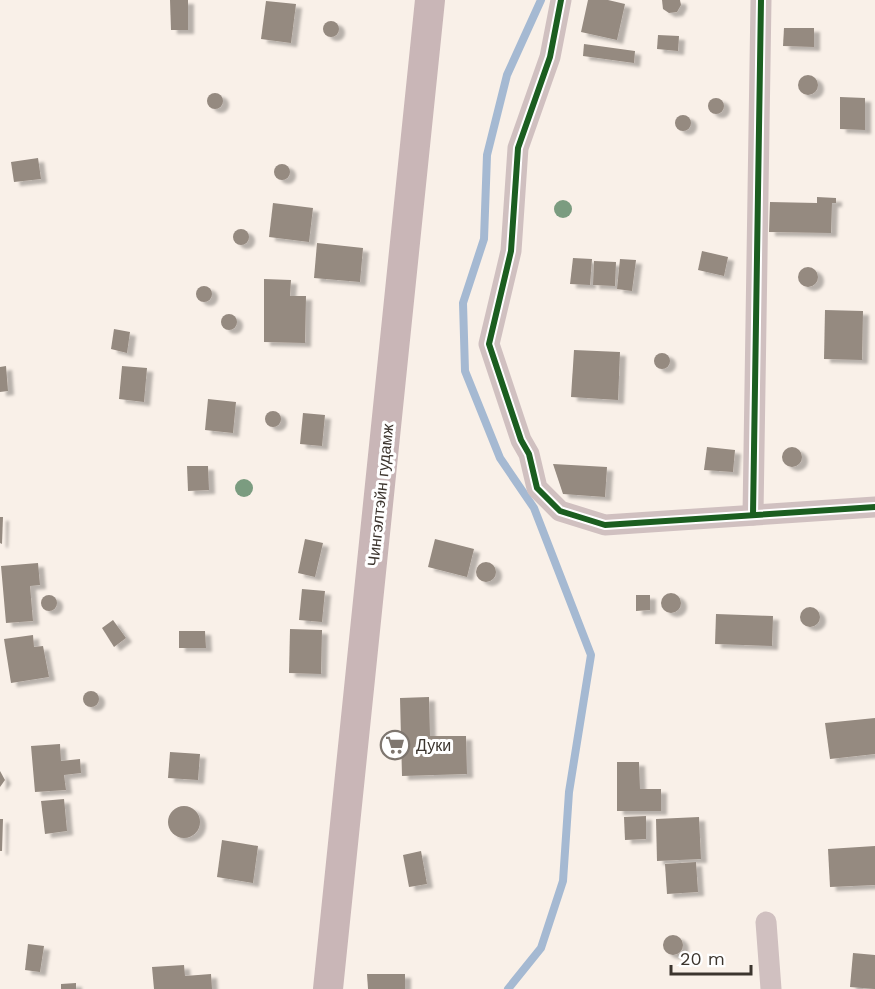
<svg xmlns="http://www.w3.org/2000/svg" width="875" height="989" font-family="'Work Sans',sans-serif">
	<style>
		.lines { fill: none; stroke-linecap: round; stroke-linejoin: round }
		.stream { stroke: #a5b9d2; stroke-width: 8 }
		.building { fill: #958a80; filter: url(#shadow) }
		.minor { stroke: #d0c0c0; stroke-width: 21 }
		.secondary { stroke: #c9b6b7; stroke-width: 30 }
		.cycleway-casing { stroke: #fff; stroke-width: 10 }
		.cycleway { stroke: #1b5e20; stroke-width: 6 }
		.tree { fill: #7b9c80 }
		.labels { text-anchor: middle; stroke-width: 6; stroke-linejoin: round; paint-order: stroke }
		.street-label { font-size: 16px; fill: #3c352e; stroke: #fff }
		.poi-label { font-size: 16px; fill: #3c352e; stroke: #fff; text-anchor: start }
	</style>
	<defs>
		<filter id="shadow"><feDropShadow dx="6" dy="4" stdDeviation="1.5" flood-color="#0004"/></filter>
	</defs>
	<rect width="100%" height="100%" fill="#f9f0e8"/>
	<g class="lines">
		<polyline class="stream" points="508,989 541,948 563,881 569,792 591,655 534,508 500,458 465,371 463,303 484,239 487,155 507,75 541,0"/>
	</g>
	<g class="building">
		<polygon points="170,0 188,0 188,30 171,30"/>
		<polygon points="588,0 608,0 625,4 617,40 581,32"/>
		<polygon points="662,0 680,0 681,5 677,12 669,13 663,9"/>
		<polygon points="266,1 296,4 291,43 261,39"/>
		<circle cx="331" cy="29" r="8"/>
		<polygon points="784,28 814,28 814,47 783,46"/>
		<polygon points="658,35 679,36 678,51 657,49"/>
		<polygon points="584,44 635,51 634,63 583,56"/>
		<circle cx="808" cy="85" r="10"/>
		<circle cx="215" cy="101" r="8"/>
		<polygon points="840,97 865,98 865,130 840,129"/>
		<circle cx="716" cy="106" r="8"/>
		<circle cx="683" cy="123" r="8"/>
		<polygon points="38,158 41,179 14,182 11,162"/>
		<circle cx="282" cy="172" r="8"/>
		<polygon points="817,197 836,198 836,203 832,203 831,233 769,232 770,202 817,203"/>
		<polygon points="273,203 313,208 309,242 269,237"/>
		<circle cx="241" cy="237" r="8"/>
		<polygon points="317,243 363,248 360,282 314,278"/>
		<polygon points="702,251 728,257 724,276 698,270"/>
		<polygon points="573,258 592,259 590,285 570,284"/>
		<polygon points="620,259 636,260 632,291 617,289"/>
		<polygon points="594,261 616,262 615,286 593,285"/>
		<circle cx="808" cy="277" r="10"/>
		<polygon points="264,279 291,280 290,296 306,296 305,343 264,342"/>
		<circle cx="204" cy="294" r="8"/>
		<polygon points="825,310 863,311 862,360 824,359"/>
		<circle cx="229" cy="322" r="8"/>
		<polygon points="114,329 130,332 127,353 111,349"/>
		<polygon points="574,350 620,352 618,400 571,397"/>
		<circle cx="662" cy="361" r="8"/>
		<polygon points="6,366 8,391 0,392 0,367"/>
		<polygon points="122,366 147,368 144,402 119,399"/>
		<polygon points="208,399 236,402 233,433 205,430"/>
		<circle cx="273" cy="419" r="8"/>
		<polygon points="303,413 325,415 322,446 300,444"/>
		<polygon points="707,447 735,450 733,472 704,470"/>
		<circle cx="792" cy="457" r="10"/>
		<polygon points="553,464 607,467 605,497 563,494"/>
		<polygon points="187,466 208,466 209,490 188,491"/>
		<polygon points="0,517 3,517 2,544 0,543"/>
		<polygon points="305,539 323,543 315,577 298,573"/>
		<polygon points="435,539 474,549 467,577 428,567"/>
		<circle cx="486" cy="572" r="10"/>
		<polygon points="38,563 40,585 30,586 33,621 6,623 1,566"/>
		<polygon points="302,589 325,591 322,622 299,620"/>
		<circle cx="671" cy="603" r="10"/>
		<circle cx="49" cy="603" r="8"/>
		<polygon points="636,595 650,595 650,610 636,611"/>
		<circle cx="810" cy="617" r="10"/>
		<polygon points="716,614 773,616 772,646 715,644"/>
		<polygon points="113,620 126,638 114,647 102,628"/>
		<polygon points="290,629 322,630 321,674 289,673"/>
		<polygon points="179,631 205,631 206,648 179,648"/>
		<polygon points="33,635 34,647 43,646 49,677 11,683 4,639"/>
		<circle cx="91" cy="699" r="8"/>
		<polygon points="429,697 430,736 466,736 467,774 402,776 400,698"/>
		<polygon points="875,718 875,754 830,759 825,723"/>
		<polygon points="60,744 61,761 80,759 81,773 64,775 66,790 35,792 31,746"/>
		<polygon points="170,752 200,754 198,780 168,778"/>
		<polygon points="617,762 639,762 640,789 661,789 661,811 617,811"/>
		<polygon points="0,771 5,780 0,787"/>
		<polygon points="64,799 67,831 45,834 41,801"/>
		<circle cx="184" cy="822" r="16"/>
		<polygon points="646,816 646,839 625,840 624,817"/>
		<polygon points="699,817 701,859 657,861 656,819"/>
		<polygon points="0,819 3,819 2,851 0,851"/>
		<polygon points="222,840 258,846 253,883 217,877"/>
		<polygon points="875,846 875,885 830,887 828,849"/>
		<polygon points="421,851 427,884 409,887 403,855"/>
		<polygon points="696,862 698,892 667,894 665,864"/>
		<circle cx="673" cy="945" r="10"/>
		<polygon points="28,944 44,946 40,972 25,970"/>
		<polygon points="853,953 875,955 875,989 850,987"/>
		<polygon points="184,965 185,976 211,974 212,989 154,989 152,967"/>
		<polygon points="367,974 405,974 405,989 368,989"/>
		<polygon points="76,983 76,989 61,989 61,984"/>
	</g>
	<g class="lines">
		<g class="minor">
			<polyline points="561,0 550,57 518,148 511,251 489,344 521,440 529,454 537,488 560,511 605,525 875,507"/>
			<polyline points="753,515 761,0"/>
			<polyline points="766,922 771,989"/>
		</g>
		<polyline class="secondary" points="328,989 430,0"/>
		<g class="cycleway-casing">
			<g id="cycleway">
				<polyline points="561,0 550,57 518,148 511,251 489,344 521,440 529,454 537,488 560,511 605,525 875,507"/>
				<polyline points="753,515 761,0"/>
			</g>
		</g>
		<use href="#cycleway" class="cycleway"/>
	</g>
	<g class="tree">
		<circle cx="563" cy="209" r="9"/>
		<circle cx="244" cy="488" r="9"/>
	</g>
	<defs>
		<g id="supermarket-ring" transform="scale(1.5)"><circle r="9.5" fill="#fff" stroke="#7e766f" stroke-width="1.5"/><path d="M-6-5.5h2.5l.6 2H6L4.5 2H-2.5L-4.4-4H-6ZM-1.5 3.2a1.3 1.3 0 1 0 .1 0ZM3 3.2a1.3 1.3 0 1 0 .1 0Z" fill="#7e766f"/></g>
	</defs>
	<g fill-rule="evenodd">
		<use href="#supermarket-ring" x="395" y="745"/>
	</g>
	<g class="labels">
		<g class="street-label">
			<text transform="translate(380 495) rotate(-84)" y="6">Чингэлтэйн гудамж</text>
		</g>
		<g class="poi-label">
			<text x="416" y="751">Дуки</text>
		</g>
	</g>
	<path d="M671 965v9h80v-9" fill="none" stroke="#3c352e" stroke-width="3"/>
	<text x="680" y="965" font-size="18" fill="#3c352e" stroke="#ffffff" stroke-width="4.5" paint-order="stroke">20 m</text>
</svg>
